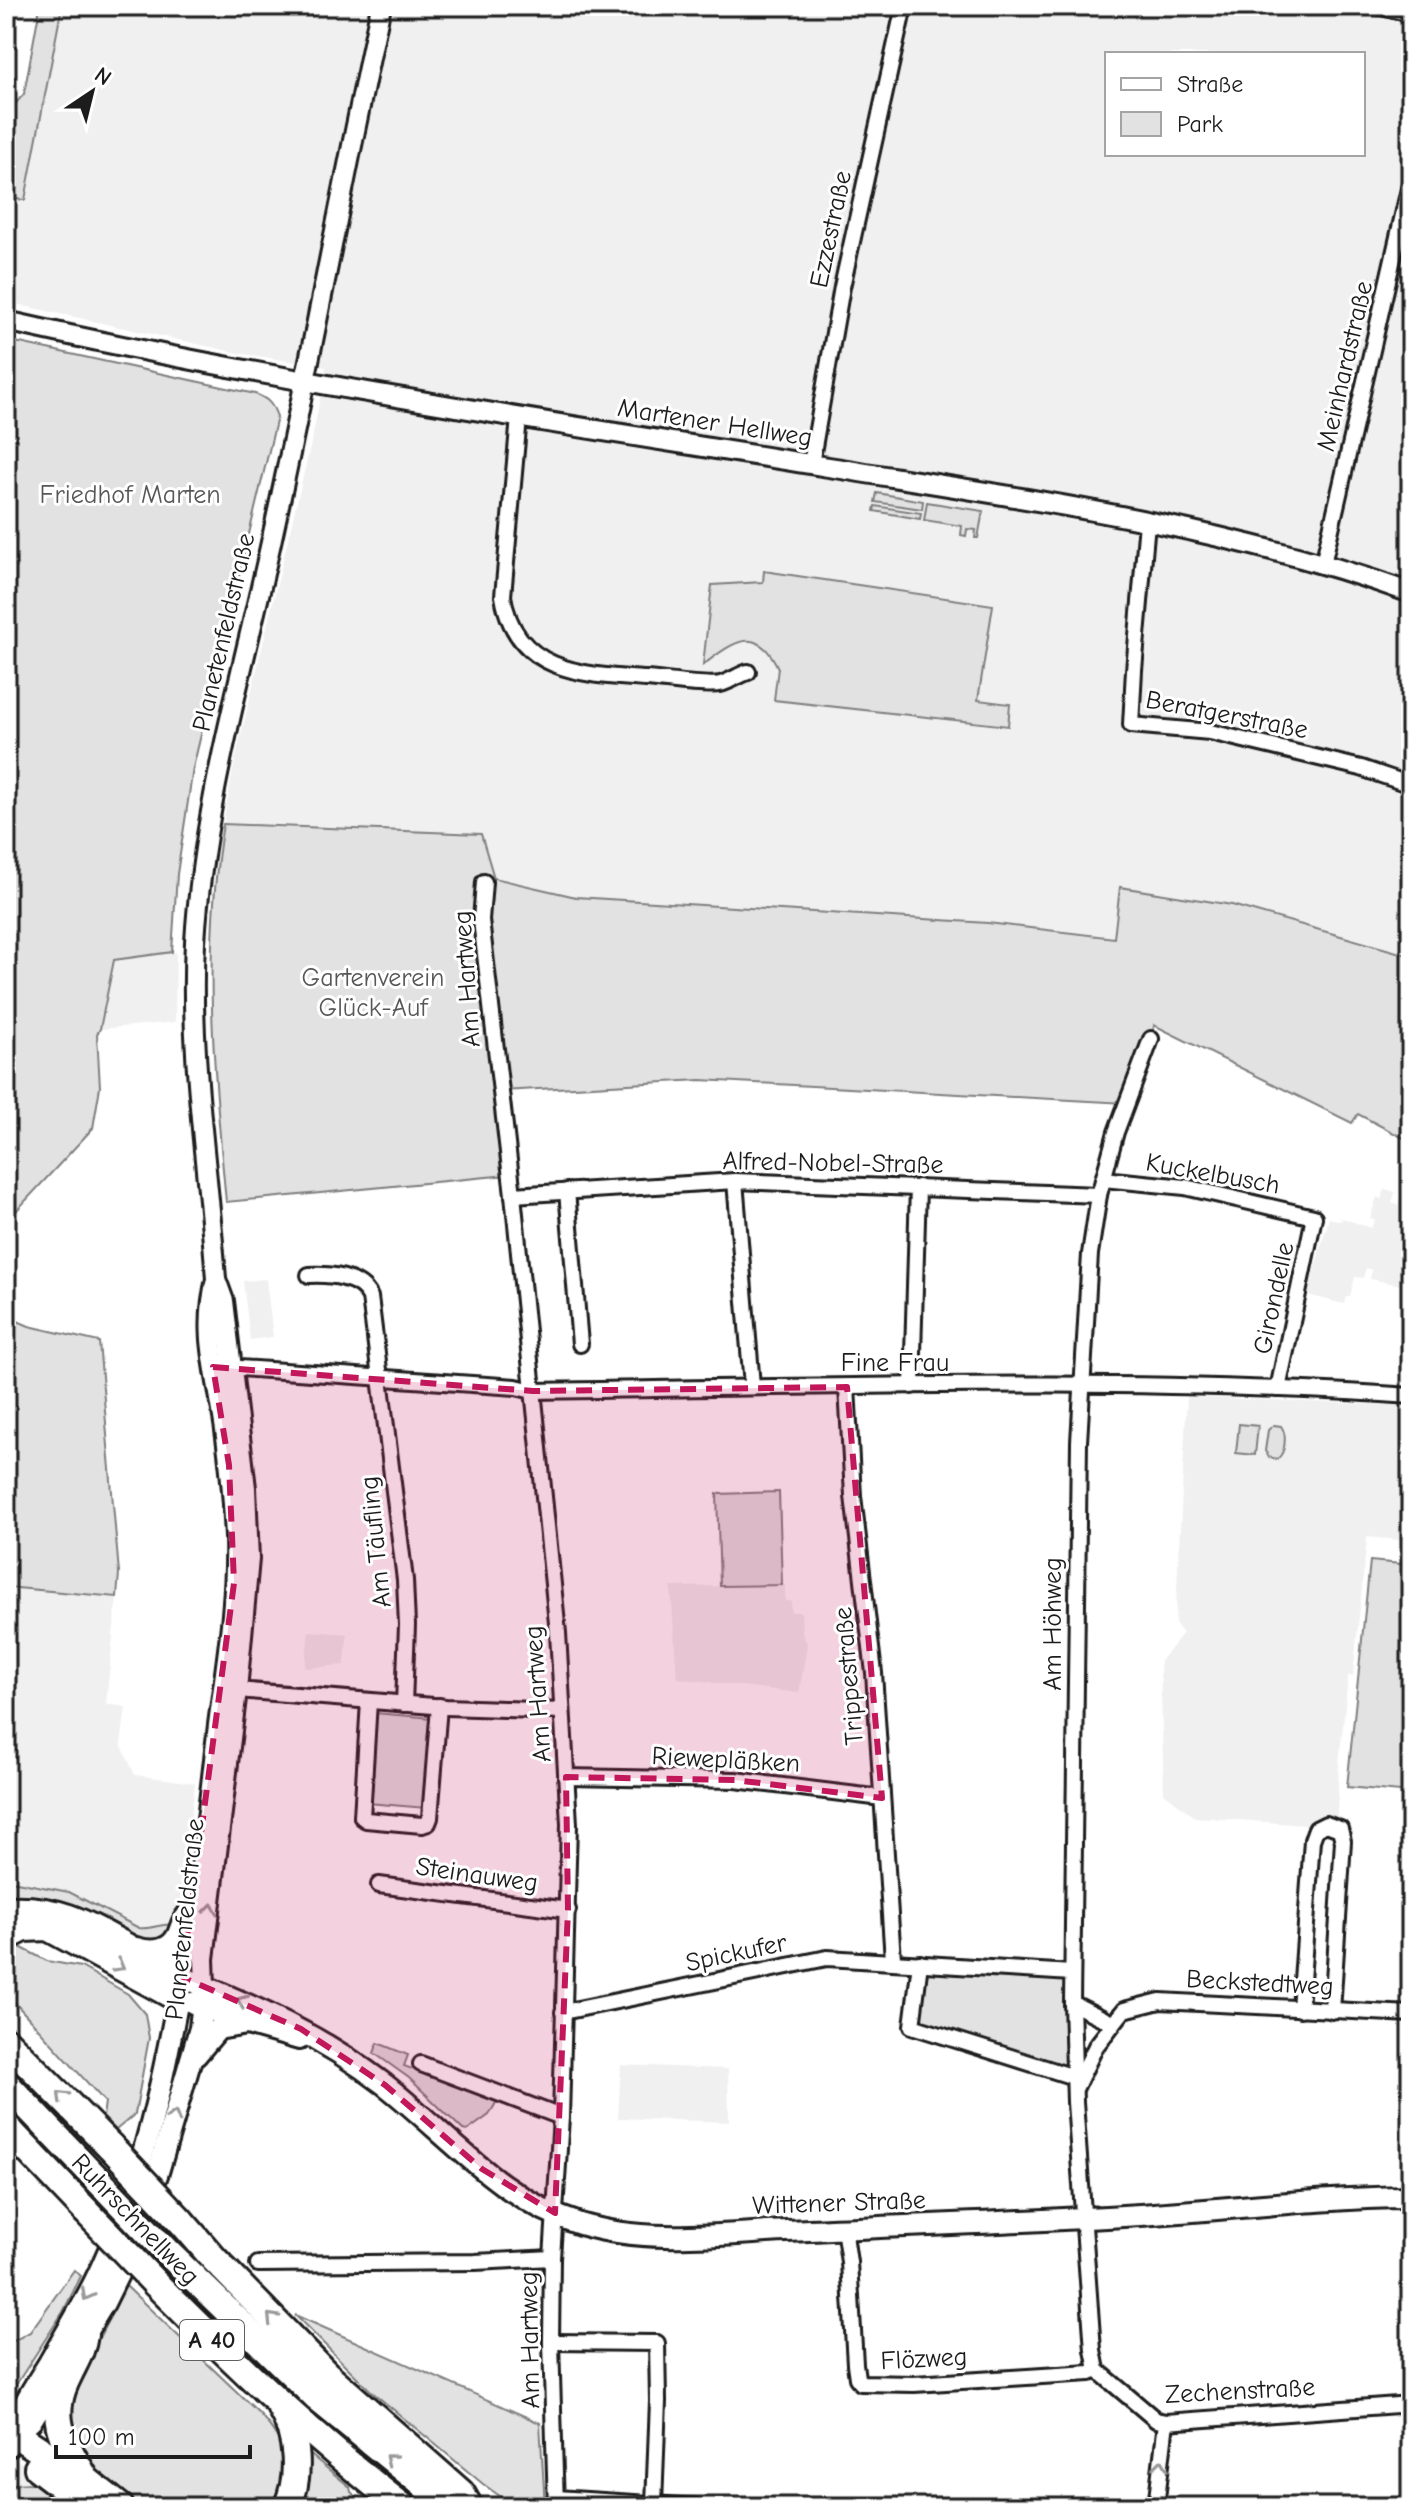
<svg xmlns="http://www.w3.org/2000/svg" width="1417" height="2513" font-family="'Comic Neue',sans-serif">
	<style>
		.built { fill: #f0f0f0; fill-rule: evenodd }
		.green { fill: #e2e2e2; stroke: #7f7f7f; stroke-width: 2 }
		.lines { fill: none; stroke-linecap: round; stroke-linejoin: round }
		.minor-casing { stroke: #1c1c1c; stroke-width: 20 }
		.tertiary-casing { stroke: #1c1c1c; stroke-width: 24 }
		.secondary-casing { stroke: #1c1c1c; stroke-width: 26 }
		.motorway-casing { stroke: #1c1c1c; stroke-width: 32 }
		.minor { stroke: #fff; stroke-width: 14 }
		.tertiary { stroke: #fff; stroke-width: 18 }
		.secondary { stroke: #fff; stroke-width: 20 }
		.motorway { stroke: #fff; stroke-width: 26 }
		.motorway-bridge-casing { stroke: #1c1c1c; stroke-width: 32; stroke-linecap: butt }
		.motorway-bridge { stroke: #fff; stroke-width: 26 }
		.oneway { stroke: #999 }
		.marked { fill: #c2185b; fill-opacity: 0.2; stroke: #c2185b; stroke-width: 6; stroke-dasharray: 16 10; stroke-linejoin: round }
		.labels { text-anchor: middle; stroke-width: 6; stroke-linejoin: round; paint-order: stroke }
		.shield { fill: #fff; stroke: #606060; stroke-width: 2 }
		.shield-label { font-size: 24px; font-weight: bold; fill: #1c1c1c }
		.street-label { font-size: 26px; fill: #1c1c1c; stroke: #fff }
		.park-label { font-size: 26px; fill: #575757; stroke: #fff }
	</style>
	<rect width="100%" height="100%" fill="#fff"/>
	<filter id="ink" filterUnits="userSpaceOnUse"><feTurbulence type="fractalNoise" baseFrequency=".0125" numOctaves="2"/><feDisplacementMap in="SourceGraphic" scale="16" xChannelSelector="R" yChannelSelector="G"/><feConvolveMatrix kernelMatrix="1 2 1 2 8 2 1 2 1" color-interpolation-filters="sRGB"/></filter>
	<g filter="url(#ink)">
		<g class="built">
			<path d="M62,6H1411V956L1232,904L1120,887L1114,938L983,922L575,897L497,888L481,834L223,824L235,760L313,435L326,367L238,353L6,302V198L26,200ZM1107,54H1363V154H1107Z"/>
			<polygon points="176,952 175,1022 100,1029 114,960"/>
			<polygon points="1385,1189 1395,1192 1392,1203 1398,1205 1400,1199 1411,1201 1411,1287 1370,1279 1372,1270 1366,1268 1363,1278 1355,1277 1350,1297 1346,1297 1344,1304 1311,1296 1303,1289 1308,1270 1314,1271 1329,1218 1341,1221 1342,1218 1371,1228 1375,1219 1370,1218 1377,1197 1381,1199"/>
			<polygon points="266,1279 273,1337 250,1340 243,1281"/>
			<polygon points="1187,1397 1411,1406 1411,1541 1367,1537 1353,1676 1348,1676 1339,1763 1337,1816 1309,1825 1195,1817 1164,1793 1160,1661 1183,1633 1175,1624"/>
			<polygon points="785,1585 785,1601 791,1601 791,1612 801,1612 802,1633 807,1644 799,1693 677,1678 671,1587"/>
			<polygon points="6,1587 117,1597 106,1704 126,1707 121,1744 135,1775 195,1783 181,1904 175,1925 169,1924 149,1930 139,1928 69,1892 6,1880"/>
			<polygon points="309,1631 347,1634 345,1665 305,1668"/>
			<polygon points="621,2065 728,2069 729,2122 618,2118"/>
			<polygon points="8,2455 47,2478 6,2507 6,2458"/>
		</g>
		<g class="green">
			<polygon points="40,6 62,6 25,200 6,198 6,114 24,94"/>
			<path d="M6,340L255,394C267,398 273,404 277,417L193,768L177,874L172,952L114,960L100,1029L97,1034L100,1087L93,1128L16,1211L6,1231Z"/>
			<polygon points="877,493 923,501 922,509 875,502"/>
			<polygon points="927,502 983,511 978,538 975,538 976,530 967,529 966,536 961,535 962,526 924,520"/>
			<polygon points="875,506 921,513 920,519 874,511"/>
			<path d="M764,571L993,605L978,700L1010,704L1008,726L774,700L778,668C757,623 733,642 703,665L712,585L763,582Z"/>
			<path d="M223,824L481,834L494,878L576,897L988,923L1114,938L1120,887L1232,905L1411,956V1142L1358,1114L1352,1123L1154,1025L1153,1035L1126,1103L701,1080L502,1091L507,1175L226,1202C214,1076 202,950 223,824Z"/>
			<polygon points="6,1316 29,1326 99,1342 119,1573 117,1597 6,1587"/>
			<polygon points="1239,1424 1258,1426 1255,1455 1236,1453"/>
			<path d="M1274,1425L1281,1426C1287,1434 1286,1453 1277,1459L1269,1457L1265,1451L1268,1430Z"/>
			<polygon points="779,1492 782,1585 720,1586 717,1494"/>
			<polygon points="1370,1561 1411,1565 1411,1793 1347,1787"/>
			<polygon points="374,1713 433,1718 426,1808 368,1803"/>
			<path d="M6,1880L69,1892L139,1928C152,1930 163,1922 175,1925L159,1947L6,1904Z"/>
			<path d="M20,1947L47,1961L81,1967L128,1994L145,2014L149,2038L135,2114L116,2130L103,2117L105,2102L6,1993C6,1974 2,1956 20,1947Z"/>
			<polygon points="920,1963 1072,1973 1074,2077 912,2026"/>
			<polygon points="378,2043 408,2055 404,2066 497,2101 489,2115 467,2131 463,2130 409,2078 374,2053"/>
			<polygon points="74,2270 81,2276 63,2312 6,2400 6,2345 30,2332"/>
			<path d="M126,2286L259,2413C293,2453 287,2457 280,2507H139L81,2458L72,2434L71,2403L79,2376Z"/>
			<polygon points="295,2315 540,2423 545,2507 515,2507 483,2484 371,2391"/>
			<polygon points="296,2443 350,2487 351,2492 369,2507 297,2507"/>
			<polygon points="35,2476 81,2507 6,2507 6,2495 14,2484 32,2483"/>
		</g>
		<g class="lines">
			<g class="minor-casing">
				<g id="minor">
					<polyline points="1377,6 1411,14"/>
					<path d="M519,417L503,596C515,673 584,675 646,679C664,680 705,687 720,684C729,682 739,675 748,672"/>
					<polyline points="811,464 842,287 904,6"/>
					<polyline points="1147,522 1134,670 1131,725 1210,732 1361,768 1411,785"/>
					<polyline points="1323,564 1411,180"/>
					<polyline points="484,882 481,920 513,1195 558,1633 569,1824 561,2117 552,2258 551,2342 556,2507"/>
					<polyline points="1151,1039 1116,1132 1099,1195 1090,1254 1079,1442 1072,2003 1075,2102 1093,2350 1097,2370 1156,2420 1166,2422 1411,2404"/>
					<polyline points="1103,1179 1185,1187 1314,1217 1278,1389"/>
					<polyline points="735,1181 752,1386"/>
					<polyline points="567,1191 580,1344"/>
					<polyline points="513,1195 735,1181 1099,1195"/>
					<path d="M309,1275C329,1274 360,1276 370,1297L405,1580L407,1625L404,1704"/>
					<path d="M225,1367L516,1387L533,1391C825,1387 1119,1376 1411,1396"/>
					<polyline points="912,1386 918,1187"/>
					<polyline points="847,1387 853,1496 874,1673 893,1960"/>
					<polyline points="237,1690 446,1707 562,1711"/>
					<polyline points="369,1701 362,1817 366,1820 422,1825 428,1823 430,1818 439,1706"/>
					<polyline points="566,1777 735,1780 882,1798"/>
					<polyline points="379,1885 568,1910"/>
					<polyline points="920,1963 912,2026 1074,2077"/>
					<polyline points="1072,2003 1112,2023"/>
					<polyline points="1300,2009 1312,1840 1316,1829 1326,1824 1340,1829 1343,1841 1332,2011"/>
					<polyline points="563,2012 827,1958 1072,1973"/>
					<polyline points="421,2064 561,2117"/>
					<polyline points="1076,2087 1096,2046 1124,2010 1160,2001 1411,2014"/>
					<polyline points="844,2228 849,2262 855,2364 857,2378 861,2383 914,2384 1090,2373 1097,2370"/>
					<polyline points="258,2264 475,2262 552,2258"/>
					<polyline points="551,2342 657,2343 658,2401 654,2504"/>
					<polyline points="556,2498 697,2507"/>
					<polyline points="1156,2507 1166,2422"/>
				</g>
			</g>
			<g class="tertiary-casing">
				<g id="tertiary">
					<path d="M6,321C280,383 558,423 835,468C1028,499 1226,526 1411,593"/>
					<path d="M182,1977C200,1895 208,1809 218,1725C226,1663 237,1600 235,1537C233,1496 229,1452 222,1411C214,1362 204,1329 216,1279"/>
					<path d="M205,1986L204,1959L237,1690L249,1559L246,1488L224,1301L216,1279C208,1167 189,1054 195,942C203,806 241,679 270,547C310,367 342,186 381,6"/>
				</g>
			</g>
			<g class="secondary-casing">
				<g id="secondary">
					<polyline points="193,2003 247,2024 299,2039"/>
					<polyline points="196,2055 218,2029 247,2024"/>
					<path d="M15,2434C19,2407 35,2386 49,2363C67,2331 87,2300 102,2266C144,2174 164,2076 182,1977C254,2006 323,2037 384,2084C448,2134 499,2199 580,2224C653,2246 735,2232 809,2230C901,2226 992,2223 1084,2218C1193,2214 1301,2198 1411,2197"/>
					<polyline points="6,2448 15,2434 31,2421 104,2303 134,2242 158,2172 200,2028 205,1986"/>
				</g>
			</g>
			<g class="motorway-casing">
				<g id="motorway">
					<path d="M6,1910C58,1907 84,1923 128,1948C146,1958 164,1968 182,1977"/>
					<polyline points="6,1937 24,1928 48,1927 178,1998"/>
					<path d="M136,1951C153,1956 173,1954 181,1935C185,1925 185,1920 194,1913"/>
					<polyline points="6,2041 111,2147"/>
					<polyline points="6,2084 98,2180"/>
					<polyline points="6,2127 86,2211"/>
					<polyline points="180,2220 215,2260 326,2374 461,2493 469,2507"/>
					<polyline points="167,2252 317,2398 451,2507"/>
					<path d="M155,2283C234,2362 314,2439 403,2507"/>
					<path d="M84,2335C82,2351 75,2361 68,2376C46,2419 65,2443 86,2480"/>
					<path d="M281,2408C298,2436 301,2477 287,2507"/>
					<polyline points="15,2434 86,2480 120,2507"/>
					<polyline points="38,2468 89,2507"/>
				</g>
			</g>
			<use href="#minor" class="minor"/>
			<use href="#tertiary" class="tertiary"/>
			<use href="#secondary" class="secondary"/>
			<use href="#motorway" class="motorway"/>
			<g class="motorway-bridge-casing">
				<g id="motorway-bridge">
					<polyline points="111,2147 180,2220"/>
					<polyline points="98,2180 167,2252"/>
					<polyline points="86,2211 155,2283"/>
				</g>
			</g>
			<use href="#motorway-bridge" class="motorway-bridge"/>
		</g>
		<defs><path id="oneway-chevron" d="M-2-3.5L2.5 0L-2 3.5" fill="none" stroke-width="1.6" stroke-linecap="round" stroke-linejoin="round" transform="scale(2)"/></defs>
		<g class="oneway">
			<use href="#oneway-chevron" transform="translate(211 1909) rotate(-83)"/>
			<use href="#oneway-chevron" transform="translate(119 1966) rotate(30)"/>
			<use href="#oneway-chevron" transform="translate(242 2001) rotate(-157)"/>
			<use href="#oneway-chevron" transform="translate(62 2096) rotate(-135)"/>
			<use href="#oneway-chevron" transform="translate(174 2116) rotate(-74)"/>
			<use href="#oneway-chevron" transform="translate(87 2295) rotate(118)"/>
			<use href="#oneway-chevron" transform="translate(272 2318) rotate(-134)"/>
			<use href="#oneway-chevron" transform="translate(390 2459) rotate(-141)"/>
			<use href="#oneway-chevron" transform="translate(1161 2465) rotate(-83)"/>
		</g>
	</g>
	<path class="marked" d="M213,1367L533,1391L847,1387L882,1798L735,1780L566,1777L568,1910L555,2213L482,2169L385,2085L301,2029L182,1977L234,1583L229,1465Z"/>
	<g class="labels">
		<rect class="shield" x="180" y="2320" width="64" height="40" rx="6"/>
		<g class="shield-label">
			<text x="212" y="2348">A 40</text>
		</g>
		<g class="street-label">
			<text transform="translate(830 229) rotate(-78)" y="9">Ezzestraße</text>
			<text transform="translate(1344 366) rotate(-77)" y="9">Meinhardstraße</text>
			<text transform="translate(715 422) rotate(9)" y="9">Martener Hellweg</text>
			<text transform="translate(223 632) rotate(-77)" y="9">Planetenfeldstraße</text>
			<text transform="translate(1227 714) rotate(11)" y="9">Beratgerstraße</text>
			<text transform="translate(466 979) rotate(-94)" y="9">Am Hartweg</text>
			<text transform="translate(833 1162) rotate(1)" y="9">Alfred-Nobel-Straße</text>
			<text transform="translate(1213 1173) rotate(10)" y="9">Kuckelbusch</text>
			<text transform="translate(1273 1298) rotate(-78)" y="9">Girondelle</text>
			<text x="895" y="1371">Fine Frau</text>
			<text transform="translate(375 1542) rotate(-96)" y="9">Am Täufling</text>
			<text transform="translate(1052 1624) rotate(-90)" y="9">Am Höhweg</text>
			<text transform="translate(848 1676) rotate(-95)" y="9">Trippestraße</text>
			<text transform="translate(537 1694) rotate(-94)" y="9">Am Hartweg</text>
			<text transform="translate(726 1759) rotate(3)" y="9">Riewepläßken</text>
			<text transform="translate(477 1874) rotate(8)" y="9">Steinauweg</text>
			<text transform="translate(184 1919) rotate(-84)" y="9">Planetenfeldstraße</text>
			<text transform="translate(736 1952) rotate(-12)" y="9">Spickufer</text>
			<text transform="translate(1260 1982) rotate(3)" y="9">Beckstedtweg</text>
			<text transform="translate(839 2202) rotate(-2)" y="9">Wittener Straße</text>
			<text transform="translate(136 2219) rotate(46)" y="9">Ruhrschnellweg</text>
			<text transform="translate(529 2340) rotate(-91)" y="9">Am Hartweg</text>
			<text transform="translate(924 2358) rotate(-3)" y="9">Flözweg</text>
			<text transform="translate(1240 2390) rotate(-3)" y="9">Zechenstraße</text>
		</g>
		<g class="park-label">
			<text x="130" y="503">Friedhof Marten</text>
			<text x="373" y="986">Gartenverein<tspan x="373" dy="30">Glück-Auf</tspan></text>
		</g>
	</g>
	<rect width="1417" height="2513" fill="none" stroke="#fff" stroke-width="32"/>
	<rect x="16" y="16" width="1385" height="2481" fill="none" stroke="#1c1c1c" stroke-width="3" filter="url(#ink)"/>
	<rect x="1105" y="52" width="260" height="104" fill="#ffffff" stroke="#a4a4a4" stroke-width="2"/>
	<rect x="1121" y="78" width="40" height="12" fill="#ffffff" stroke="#a4a4a4" stroke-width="2"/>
	<text x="1177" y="92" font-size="24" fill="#1c1c1c">Straße</text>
	<rect x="1121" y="112" width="40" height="24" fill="#e2e2e2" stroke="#a4a4a4" stroke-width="2"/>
	<text x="1177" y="132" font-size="24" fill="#1c1c1c">Park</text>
	<g transform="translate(92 92) rotate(35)" stroke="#ffffff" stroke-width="6" paint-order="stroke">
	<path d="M0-6L14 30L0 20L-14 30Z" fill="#1c1c1c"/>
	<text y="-12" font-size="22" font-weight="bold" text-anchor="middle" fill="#1c1c1c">N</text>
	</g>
	<path d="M56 2445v12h194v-12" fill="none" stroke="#1c1c1c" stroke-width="4"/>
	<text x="68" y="2445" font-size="24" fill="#1c1c1c" stroke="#ffffff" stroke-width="6" paint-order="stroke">100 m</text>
</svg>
